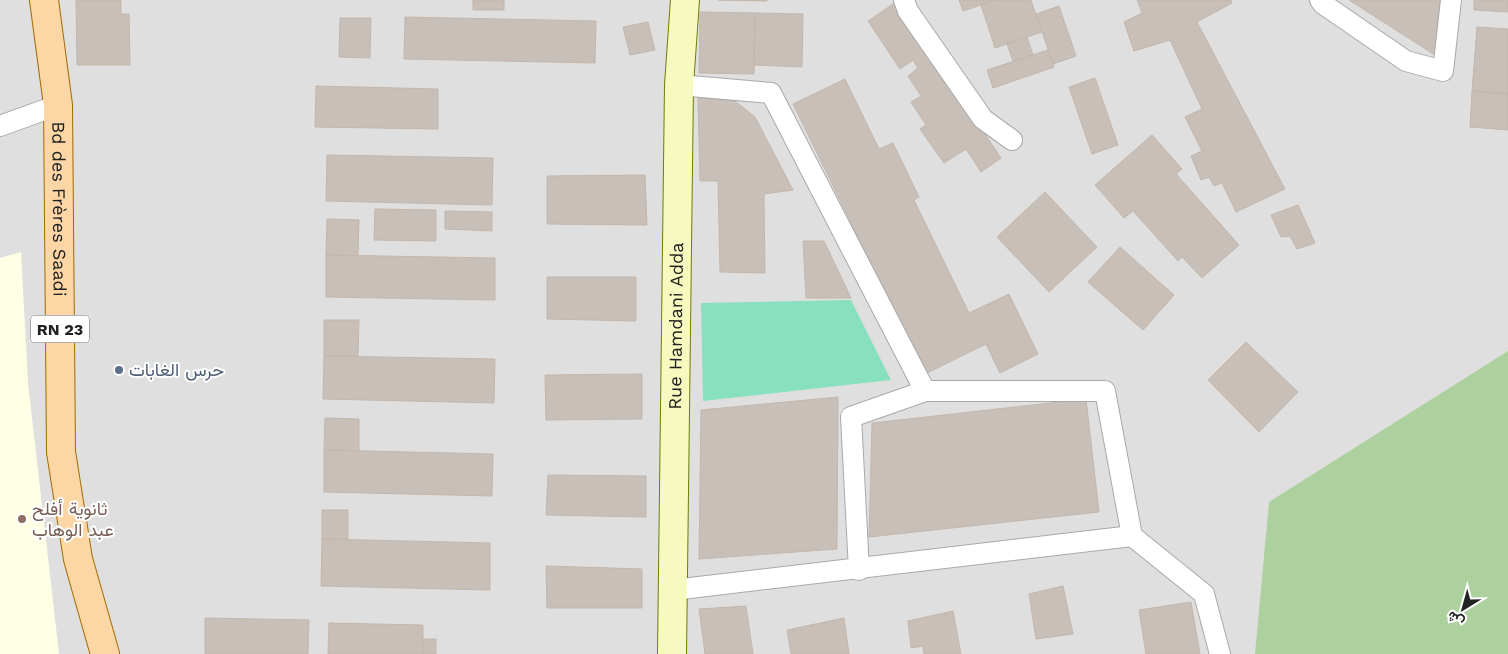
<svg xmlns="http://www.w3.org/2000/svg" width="1508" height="654" font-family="'Work Sans',Vazirmatn,sans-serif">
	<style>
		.residential { fill: #e0dfdf }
		.education { fill: #ffffe5 }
		.forest { fill: #add19e }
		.pitch { fill: #88e0be }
		.building { fill: #c7bfb8; stroke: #c4b6ab }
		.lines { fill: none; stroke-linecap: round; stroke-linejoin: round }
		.street-casing { stroke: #a9a9a9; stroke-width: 22 }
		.secondary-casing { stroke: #707d05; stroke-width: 30 }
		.primary-casing { stroke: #a06b00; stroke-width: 30 }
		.street { stroke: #fff; stroke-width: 20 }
		.secondary { stroke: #f7fabf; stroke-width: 28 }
		.primary { stroke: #fcd6a4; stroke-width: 28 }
		.service-dot { fill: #5c6f8a; stroke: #fff; stroke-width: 2 }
		.education-dot { fill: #8d6e63; stroke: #fff; stroke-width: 2 }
		.labels { text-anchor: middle; stroke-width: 4; stroke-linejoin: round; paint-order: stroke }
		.shield { fill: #fff; stroke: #646464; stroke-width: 1 }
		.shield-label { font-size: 16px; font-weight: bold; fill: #222 }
		.street-label { font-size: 18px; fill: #222; stroke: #fff }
		.service-label { font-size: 18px; fill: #4e5e75; stroke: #fff; text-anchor: start }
		.education-label { font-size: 18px; fill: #785e54; stroke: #fff; text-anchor: start }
	</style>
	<rect width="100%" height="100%" fill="#f2efe9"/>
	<polygon class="residential" points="0,0 1508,0 1508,497 1445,654 0,654"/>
	<polygon class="education" points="21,252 28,383 59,654 0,654 0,258"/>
	<polygon class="forest" points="1508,351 1508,654 1255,654 1269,502"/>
	<polygon class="pitch" points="851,300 891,380 703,401 701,303"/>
	<g class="building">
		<polygon points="76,0 121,0 121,14 129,14 130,65 77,65"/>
		<rect x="473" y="0" width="31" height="10"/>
		<polygon points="718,0 767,0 767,1"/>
		<polygon points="959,0 996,0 963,11"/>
		<polygon points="996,0 1031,0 1042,32 995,48 981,5"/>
		<polygon points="1137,0 1231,0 1232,3 1197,22 1285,189 1236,212 1222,183 1214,186 1209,177 1201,180 1191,156 1202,151 1185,117 1202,109 1170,40 1134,51 1124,22 1142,13"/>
		<polygon points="1349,0 1441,0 1438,57"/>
		<polygon points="1474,0 1508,0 1508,12 1474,10"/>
		<polygon points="896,2 1001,158 981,172 966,149 944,163 920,129 926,125 911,102 921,96 908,76 918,68 913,60 900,69 868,21"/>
		<polygon points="1059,6 1076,56 1053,64 1036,14"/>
		<polygon points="700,12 755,13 754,74 699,73"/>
		<polygon points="755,13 803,14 802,67 754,65"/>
		<polygon points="405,17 596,21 595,63 404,59"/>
		<polygon points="340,18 371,18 370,58 339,57"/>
		<polygon points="648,22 655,50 630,55 623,27"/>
		<polygon points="1477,27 1508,29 1508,94 1472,91"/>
		<polygon points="1027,37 1033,55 1013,61 1007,44"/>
		<polygon points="1048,50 1054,67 993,88 987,70"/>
		<polygon points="1095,78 1118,145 1092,154 1069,87"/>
		<polygon points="845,79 879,149 893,143 919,197 914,200 969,313 1009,294 1038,354 1000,373 986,344 925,374 793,104"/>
		<polygon points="316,86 438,89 438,129 315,127"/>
		<polygon points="1472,91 1508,94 1508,130 1470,127"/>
		<polygon points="698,97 735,101 755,117 793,190 764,194 765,273 720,272 718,181 700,181"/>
		<polygon points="1152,135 1182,169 1176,174 1239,245 1202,278 1182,257 1178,261 1133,211 1124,218 1095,185"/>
		<polygon points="327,155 493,158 492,205 326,201"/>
		<polygon points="645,175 647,225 547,224 547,176"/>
		<polygon points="1045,192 1097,247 1049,292 997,237"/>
		<polygon points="1298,205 1315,243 1297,249 1290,236 1281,237 1271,215"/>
		<polygon points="375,209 436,210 436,241 374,240"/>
		<polygon points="445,211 492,212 492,231 445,229"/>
		<polygon points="327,219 359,220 358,256 326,255"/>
		<polygon points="803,241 824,241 851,298 806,298"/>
		<polygon points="1120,247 1174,295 1143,330 1088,282"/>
		<polygon points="326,255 495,258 495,300 326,297"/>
		<polygon points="547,277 636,277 636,321 547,319"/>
		<polygon points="324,320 359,320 358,356 324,356"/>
		<polygon points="1246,342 1298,392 1259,432 1208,380"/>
		<polygon points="324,356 495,359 494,403 323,399"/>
		<polygon points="642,374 642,419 546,420 545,375"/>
		<polygon points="838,397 837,549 699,559 701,410"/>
		<polygon points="1086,399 1099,512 869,537 872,423"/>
		<polygon points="325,418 359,419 359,451 324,450"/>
		<polygon points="324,450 493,454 492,496 324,492"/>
		<polygon points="548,475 646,476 646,517 546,515"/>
		<polygon points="322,510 348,510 348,540 322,539"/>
		<polygon points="322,539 490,543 490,590 321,586"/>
		<polygon points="546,566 642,569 642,608 547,608"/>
		<polygon points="1063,586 1073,634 1036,639 1029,594"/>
		<polygon points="1191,602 1200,654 1146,654 1139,610"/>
		<polygon points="746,606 753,654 705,654 699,609"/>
		<polygon points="953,611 961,654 924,654 923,646 911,648 908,621"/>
		<polygon points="205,618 309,620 308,654 205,654"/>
		<polygon points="844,618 849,654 791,654 787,630"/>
		<polygon points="329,623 423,625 423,654 328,654"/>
		<rect x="423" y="639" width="13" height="15"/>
	</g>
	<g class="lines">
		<g class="street-casing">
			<g id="street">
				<polyline points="904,0 908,11 983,119 1012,140"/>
				<polyline points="1320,0 1323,4 1406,61 1443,71 1451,0"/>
				<polyline points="679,85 771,93 925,391"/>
				<polyline points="0,126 58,105"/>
				<polyline points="859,570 851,417 925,391 1105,391 1132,536 1204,594 1220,654"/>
				<polyline points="673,590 1132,536"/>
			</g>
		</g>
		<g class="secondary-casing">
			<g id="secondary">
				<path id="s1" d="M672,654L679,85L685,0"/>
			</g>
		</g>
		<g class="primary-casing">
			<g id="primary">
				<path id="s2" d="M44,0L58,105L61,452L78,559L105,654"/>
			</g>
		</g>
		<use href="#street" class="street"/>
		<use href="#secondary" class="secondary"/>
		<use href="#primary" class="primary"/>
	</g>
	<circle class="service-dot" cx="119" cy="370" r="5"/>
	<circle class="education-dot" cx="22" cy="519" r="5"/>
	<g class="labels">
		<rect class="shield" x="31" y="315.5" width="58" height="27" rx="4"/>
		<g class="shield-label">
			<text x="60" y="335">RN 23</text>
		</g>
		<g class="street-label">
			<text dy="6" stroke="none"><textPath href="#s2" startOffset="210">Bd des Frères Saadi</textPath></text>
			<text dy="6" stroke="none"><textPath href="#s1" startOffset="328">Rue Hamdani Adda</textPath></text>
		</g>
		<g class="service-label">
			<text x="129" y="376">حرس الغابات</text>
		</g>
		<g class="education-label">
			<text x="32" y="515">ثانوية أفلح<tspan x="32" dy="21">عبد الوهاب</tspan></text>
		</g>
	</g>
	<g transform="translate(1463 609) rotate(217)" stroke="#ffffff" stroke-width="4" paint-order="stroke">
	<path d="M0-4L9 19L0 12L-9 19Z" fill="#222222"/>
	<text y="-8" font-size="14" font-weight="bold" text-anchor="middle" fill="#222222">ش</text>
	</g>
</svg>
